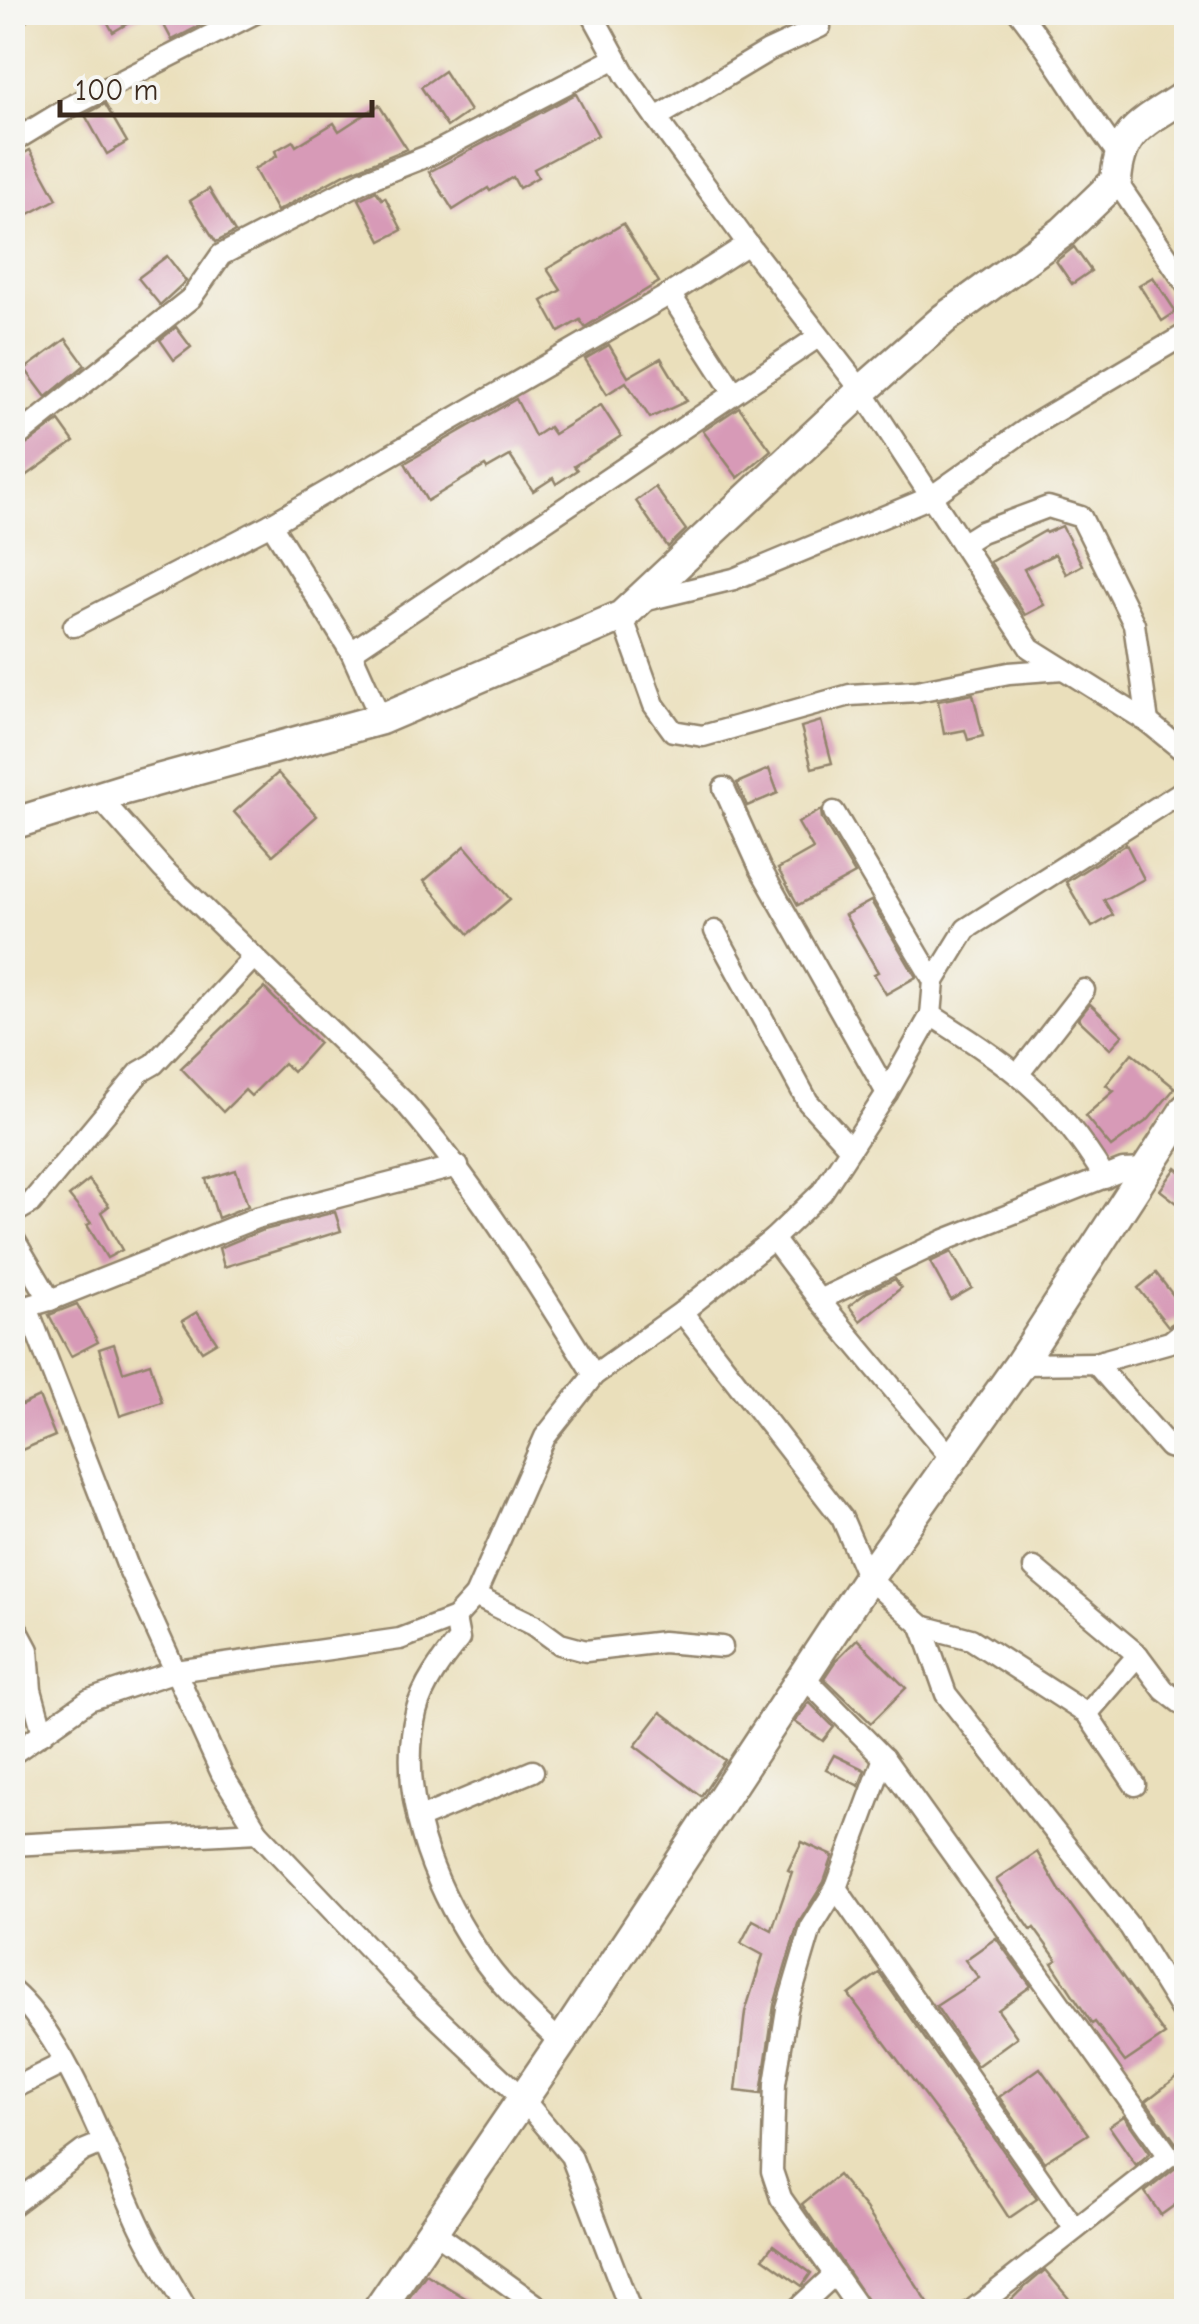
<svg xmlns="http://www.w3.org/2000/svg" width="1199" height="2324" font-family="'Comic Neue',sans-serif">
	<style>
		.building { fill: #d79ab7 }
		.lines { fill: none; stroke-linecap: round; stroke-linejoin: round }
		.minor-casing { stroke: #92846c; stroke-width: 25 }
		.secondary-casing { stroke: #92846c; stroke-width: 35 }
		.minor { stroke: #fff; stroke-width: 20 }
		.secondary { stroke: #fff; stroke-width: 30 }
	</style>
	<rect width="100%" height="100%" fill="#f6f6f2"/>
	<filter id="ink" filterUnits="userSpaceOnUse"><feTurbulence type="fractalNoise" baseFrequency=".01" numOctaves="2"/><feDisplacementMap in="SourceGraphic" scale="20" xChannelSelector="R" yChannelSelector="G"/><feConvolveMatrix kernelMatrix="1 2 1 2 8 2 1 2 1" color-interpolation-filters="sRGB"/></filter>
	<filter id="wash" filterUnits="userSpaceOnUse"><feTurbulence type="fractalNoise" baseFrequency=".0048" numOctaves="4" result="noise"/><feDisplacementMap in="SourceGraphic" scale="40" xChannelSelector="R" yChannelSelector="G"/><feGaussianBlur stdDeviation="2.25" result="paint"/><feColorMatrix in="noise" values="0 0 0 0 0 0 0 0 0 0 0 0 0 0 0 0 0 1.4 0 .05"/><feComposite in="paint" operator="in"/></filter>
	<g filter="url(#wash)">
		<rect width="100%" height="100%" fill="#eadfbb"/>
		<g id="blocks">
			<g class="building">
				<polygon points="102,12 147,12 113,32"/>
				<polygon points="157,12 226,12 172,40"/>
				<polygon points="444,71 470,111 447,127 421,87"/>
				<polygon points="576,94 598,135 534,169 538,177 519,188 513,177 490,191 488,188 453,210 429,172"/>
				<polygon points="105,104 127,142 107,154 85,115"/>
				<polygon points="379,105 407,149 345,174 277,211 254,169 277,156 275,151 293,141 296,146 334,123 339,131"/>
				<polygon points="30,150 57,199 12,223 12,160"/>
				<polygon points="209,189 235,232 216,242 190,201"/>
				<polygon points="376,191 382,199 385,197 402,230 381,241 359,199"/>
				<polygon points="623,224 659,282 585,327 580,320 559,332 542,301 561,290 547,269"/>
				<polygon points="1074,247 1091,271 1072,284 1056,261"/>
				<polygon points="167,256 186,281 160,305 138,278"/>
				<polygon points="1153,277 1176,312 1162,321 1139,285"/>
				<polygon points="176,327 191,347 174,360 160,340"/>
				<polygon points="66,339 85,365 46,397 25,369"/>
				<polygon points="609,345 628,377 661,358 687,401 650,418 626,382 607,394 585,359"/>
				<polygon points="516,399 535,436 549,427 554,434 601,405 621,436 574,466 577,470 556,484 553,478 533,491 510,456 487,469 485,466 427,501 405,463"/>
				<polygon points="739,407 771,450 738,478 703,431"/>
				<polygon points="59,421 74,442 12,486 12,455"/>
				<polygon points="655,487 686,530 668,547 636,501"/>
				<polygon points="1062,526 1082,565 1066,574 1055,554 1024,569 1044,605 1025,615 990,562 1045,531 1046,533"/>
				<polygon points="973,694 983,736 968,740 965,730 944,734 938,701"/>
				<polygon points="821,721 832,763 812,768 801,727"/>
				<polygon points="769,769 778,793 747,806 737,783"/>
				<polygon points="278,773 317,816 273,855 234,812"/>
				<polygon points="821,810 822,819 855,874 798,905 778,869 813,849 798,823"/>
				<polygon points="1126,844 1144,879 1104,900 1113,915 1092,927 1066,882"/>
				<polygon points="465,846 510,899 469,934 424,881"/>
				<polygon points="871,901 916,977 886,994 874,974 878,972 845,915"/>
				<polygon points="264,988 319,1043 293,1072 284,1063 251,1096 245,1090 223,1112 181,1068"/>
				<polygon points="1090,1004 1123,1035 1110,1049 1078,1019"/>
				<polygon points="1132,1053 1175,1088 1149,1119 1111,1147 1085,1116 1114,1091 1106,1085"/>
				<polygon points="1176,1168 1186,1176 1186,1210 1160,1190"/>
				<polygon points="236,1170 248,1206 218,1218 206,1179"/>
				<polygon points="89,1180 109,1206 101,1212 122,1250 107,1258 87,1225 91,1223 69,1196"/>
				<polygon points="335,1212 341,1231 224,1267 219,1248 260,1231"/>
				<polygon points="951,1252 972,1288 951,1300 930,1262"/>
				<polygon points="1156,1273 1186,1312 1186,1316 1168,1326 1138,1288"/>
				<polygon points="895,1279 901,1288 860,1321 849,1306 867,1292"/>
				<polygon points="77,1304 98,1342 71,1356 49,1315"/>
				<polygon points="197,1312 217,1342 202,1351 182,1321"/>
				<polygon points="114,1344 123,1372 150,1363 162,1402 120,1416 99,1349"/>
				<polygon points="39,1397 55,1436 12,1454 12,1429 20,1426 13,1409"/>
				<polygon points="857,1639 906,1688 871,1723 824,1678 836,1660"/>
				<polygon points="809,1702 834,1727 823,1741 795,1722"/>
				<polygon points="661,1712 725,1760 701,1796 635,1746"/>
				<polygon points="834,1755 865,1770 859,1786 826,1769"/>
				<polygon points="802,1842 833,1856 824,1882 798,1924 774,2005 761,2094 736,2091 745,2012 763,1955 741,1943 753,1920 772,1930 792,1872 788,1870"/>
				<polygon points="1037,1852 1059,1889 1165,2035 1125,2062 1095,2022 1092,2024 1052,1963 1057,1960 1034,1928 1031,1930 996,1880"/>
				<polygon points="996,1938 1031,1986 998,2010 1017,2037 977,2066 936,2006 979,1978 965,1960"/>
				<polygon points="879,1973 1037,2199 1009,2218 961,2144 849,1995"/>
				<polygon points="1040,2068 1088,2134 1044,2162 999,2097"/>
				<polygon points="1186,2070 1186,2136 1176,2143 1146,2101"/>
				<polygon points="1124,2116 1150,2153 1136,2165 1109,2126"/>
				<polygon points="1178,2166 1186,2178 1186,2197 1161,2215 1145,2192"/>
				<polygon points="838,2175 866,2209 934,2312 875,2312 802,2204"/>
				<polygon points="773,2245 811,2273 802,2286 763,2258"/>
				<polygon points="1045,2270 1080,2312 999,2312 1019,2292"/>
				<polygon points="426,2274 467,2299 482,2312 421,2312 406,2302"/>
			</g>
		</g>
	</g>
	<g filter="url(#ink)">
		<use href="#blocks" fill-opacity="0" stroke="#92846c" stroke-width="2.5"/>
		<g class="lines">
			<g class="minor-casing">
				<g id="minor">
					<polyline points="591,12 626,76 656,118 748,244 862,391 1030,648 1148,722 1186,753"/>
					<path d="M1019,12C1055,57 1083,108 1118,154"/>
					<polyline points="12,16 19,12"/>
					<polyline points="656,118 768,51 820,27"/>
					<polyline points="12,142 68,108 257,12"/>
					<polyline points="1116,181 1186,284"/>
					<polyline points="670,294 734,393"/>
					<polyline points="12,441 191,298 221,255 364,181 430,155 616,58"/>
					<polyline points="271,524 670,294 748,244"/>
					<polyline points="962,544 981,532 1048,507 1081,517 1134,624 1148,722"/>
					<polyline points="642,601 734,579 931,497 1031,426 1186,334"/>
					<polyline points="622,616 654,705 673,731 703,736 850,695 917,691 1009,673 1063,669"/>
					<polyline points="74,626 271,524 351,652 381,719"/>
					<polyline points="351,652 818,337"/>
					<polyline points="724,788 760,868 887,1093"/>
					<path d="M99,797L163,869L405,1103C478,1187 535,1281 594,1375"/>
					<polyline points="834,812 934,981"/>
					<polyline points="715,931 808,1102 850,1148"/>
					<path d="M931,1015C1011,1066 1054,1094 1105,1178"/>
					<polyline points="1019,1073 1084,990"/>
					<polyline points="12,1214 31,1203 140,1072 154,1064 254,957"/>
					<polyline points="12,1236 50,1300"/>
					<polyline points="773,1239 819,1300 951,1458"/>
					<polyline points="819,1300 945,1240 1123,1170 1147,1169"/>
					<polyline points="27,1307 128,1567 222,1774 258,1832 412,1994 522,2098 571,2156 631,2312"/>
					<polyline points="12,1311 50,1300 256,1218 458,1166"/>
					<polyline points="682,1312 842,1518 868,1578 922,1626 971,1639 1087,1714 1138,1655 1164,1690 1186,1707"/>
					<polyline points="1095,1363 1170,1342 1186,1329"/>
					<polyline points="1020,1364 1095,1363 1169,1447 1186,1452"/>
					<polyline points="1034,1568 1138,1655"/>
					<polyline points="475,1596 534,1625 560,1644 586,1651 663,1642 722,1647"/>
					<path d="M455,1618L459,1639C442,1660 423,1685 416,1712C397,1794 432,1883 478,1952C500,1986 531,2014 561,2043"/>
					<polyline points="12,1620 28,1650 31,1690 43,1733"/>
					<polyline points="922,1626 946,1694 1130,1927 1186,2018"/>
					<polyline points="802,1675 884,1758 1169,2156 970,2312"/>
					<polyline points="1087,1714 1135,1785"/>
					<polyline points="12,1754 89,1700 176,1671 400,1639 455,1618 475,1596 545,1437 594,1375 682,1312 773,1239 822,1192 887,1093 931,1015 934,981 966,929 1186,789"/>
					<polyline points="418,1819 533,1771"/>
					<polyline points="12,1845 258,1832"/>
					<polyline points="836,1888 1075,2229"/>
					<path d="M12,1991C67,2038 108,2157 139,2224C153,2254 172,2283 188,2312"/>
					<polyline points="12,2089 64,2063"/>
					<polyline points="12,2205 83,2151 102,2143"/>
					<polyline points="432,2230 546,2312"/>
					<polyline points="794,2312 835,2274"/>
					<polyline points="861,2312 781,2198 772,2171 775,2084 787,2009 811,1928 836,1888 884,1758"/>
				</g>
			</g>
			<g class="secondary-casing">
				<g id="secondary">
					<path d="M12,824L125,789L381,719L622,616L862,391L945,318L1063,232L1116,181C1120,127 1146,123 1186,95"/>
					<polyline points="377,2312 561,2043 868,1578 1020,1364 1186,1109"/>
				</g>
			</g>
			<use href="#minor" class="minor"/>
			<use href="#secondary" class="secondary"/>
		</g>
	</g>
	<rect width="1199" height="2324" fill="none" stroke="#f6f6f2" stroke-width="50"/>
	<path d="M60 100v15h312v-15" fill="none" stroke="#3b2a1e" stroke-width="5"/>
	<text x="75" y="100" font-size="30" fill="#3b2a1e" stroke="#f6f6f2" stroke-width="8" paint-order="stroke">100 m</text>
</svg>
